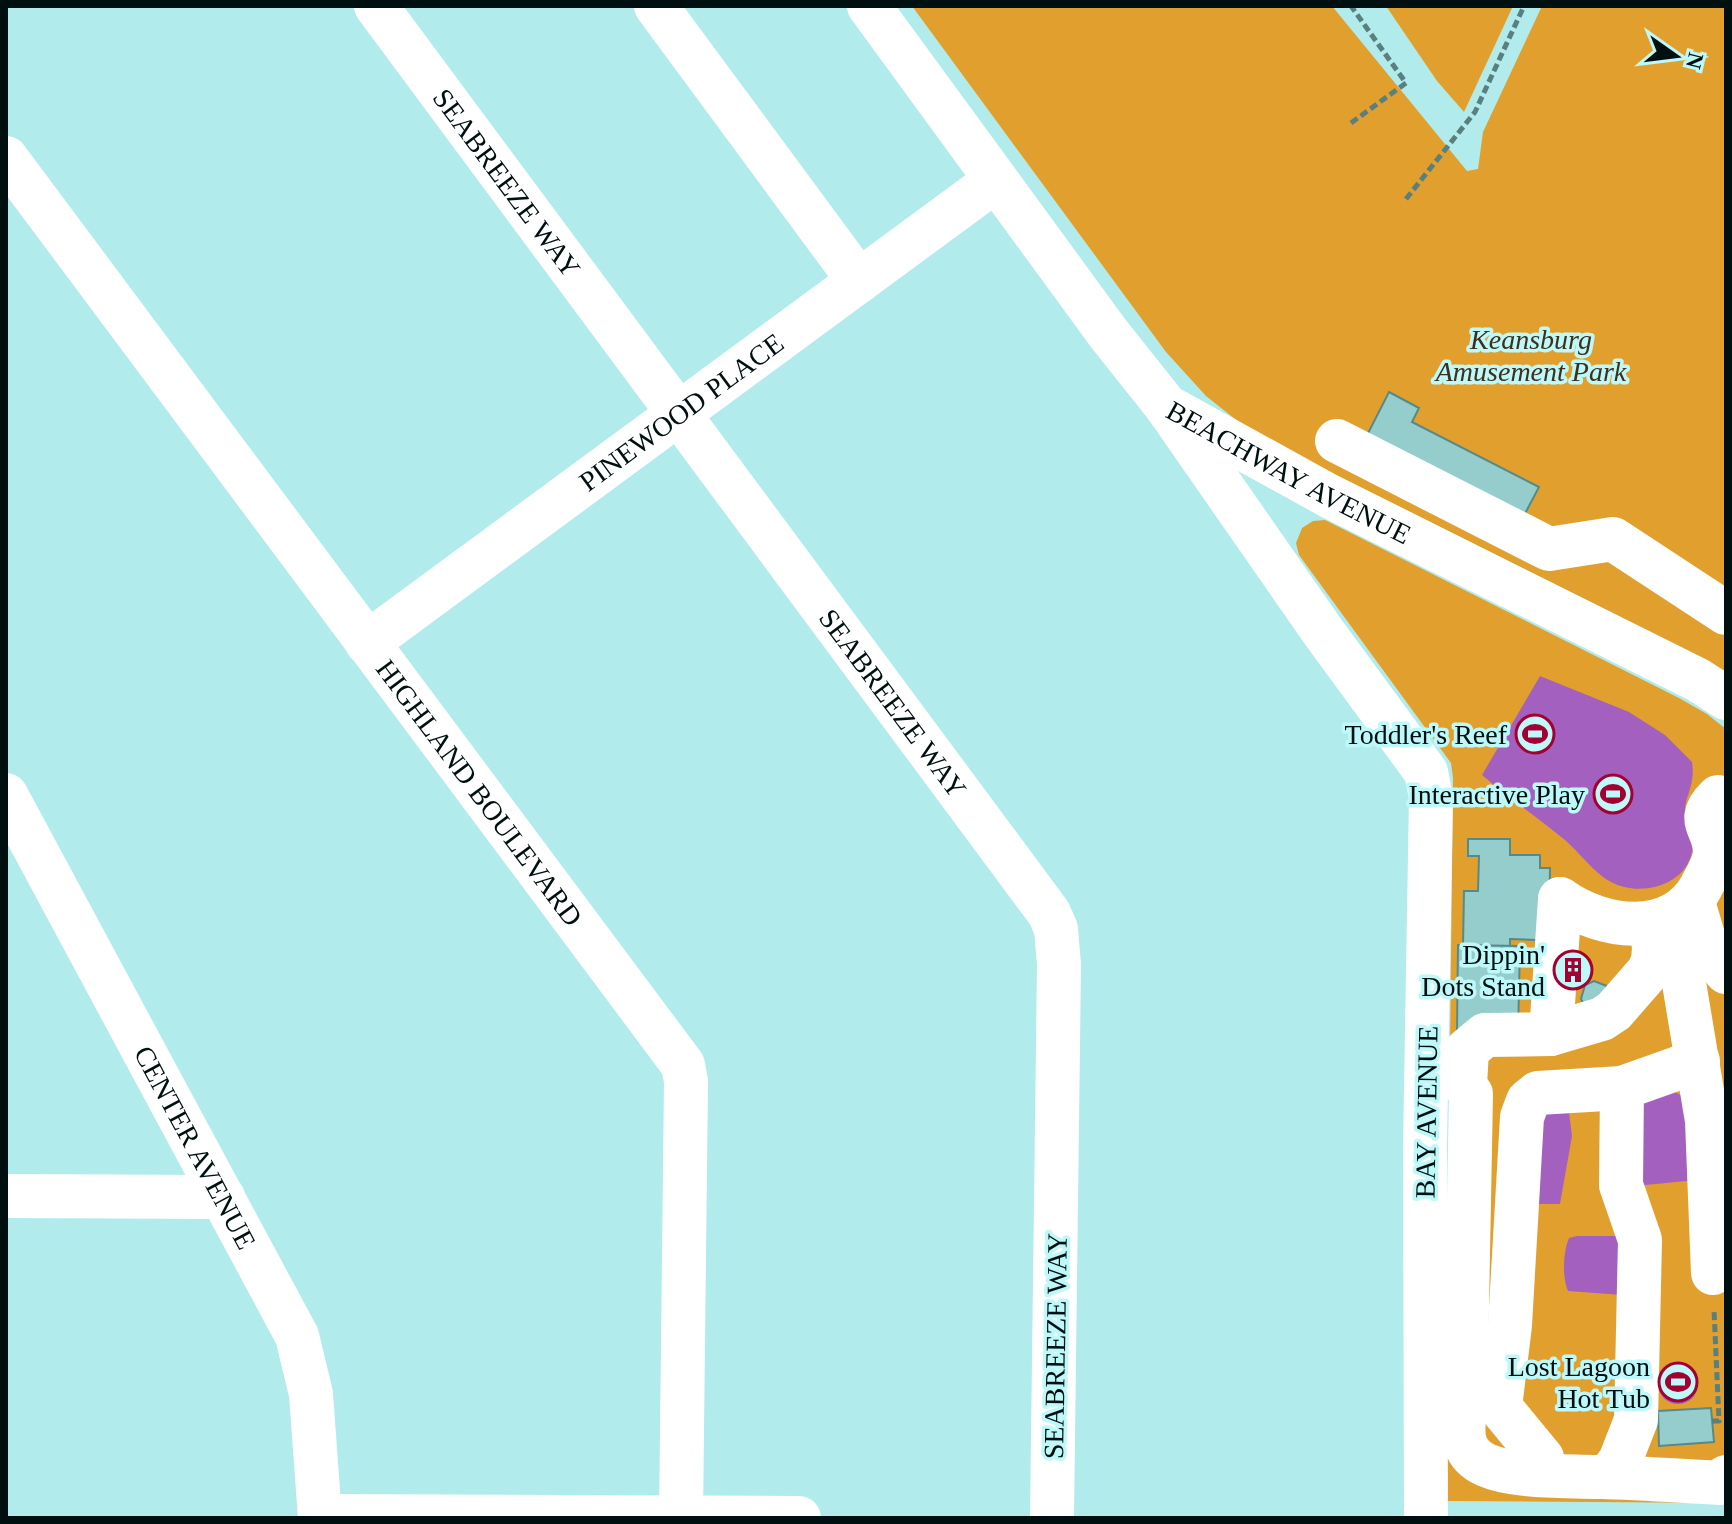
<svg xmlns="http://www.w3.org/2000/svg" width="1732" height="1524" font-family="Georgia,serif">
	<style>
		.green { fill: #e1a02d }
		.water { fill: #a460be }
		.building { fill: #95cdcd; stroke: #548a8b; stroke-width: 2 }
		.lines { fill: none; stroke-linecap: round; stroke-linejoin: round }
		.path { stroke: #5a7f7f; stroke-width: 5; stroke-dasharray: 8 4; stroke-linecap: butt }
		.minor { stroke: #fff; stroke-width: 44 }
		.labels { text-anchor: middle; stroke-width: 7; stroke-linejoin: round; paint-order: stroke }
		.street-label { font-size: 28px; fill: #001011; stroke: #bff8f8 }
		.park-label { font-size: 28px; font-style: italic; fill: #3e301d; stroke: #bff8f8 }
		.poi-label { font-size: 28px; fill: #001011; stroke: #bff8f8; text-anchor: end }
	</style>
	<rect width="100%" height="100%" fill="#b2ebeb"/>
	<g class="green">
		<polygon points="912,6 1332,6 1467,171 1478,169 1483,132 1542,6 1726,6 1726,672 1703,658 1254,434 1206,396 1166,352"/>
		<polygon points="1386,6 1513,6 1464,112 1437,81"/>
		<polygon points="1325,520 1679,698 1707,714 1726,729 1726,1503 1445,1501 1453,778 1451,763 1299,555 1296,543 1302,528 1313,521"/>
	</g>
	<g class="water">
		<path d="M1540,676L1629,712L1665,735L1692,762C1696,787 1683,797 1685,816C1687,829 1695,839 1692,852C1685,887 1638,897 1611,882C1594,873 1580,853 1565,840C1538,818 1509,798 1482,775Z"/>
		<polygon points="1666,1088 1685,1097 1697,1180 1635,1186 1631,1103"/>
		<polygon points="1534,1108 1569,1112 1572,1136 1560,1204 1525,1204"/>
		<path d="M1577,1236H1619L1622,1295L1568,1291C1562,1277 1563,1252 1569,1238Z"/>
		<circle cx="1678" cy="1384" r="20"/>
	</g>
	<g class="building">
		<polygon points="1389,392 1419,408 1412,422 1539,487 1518,527 1361,447"/>
		<polygon points="1468,839 1510,839 1510,855 1540,855 1540,868 1550,868 1549,925 1537,940 1510,939 1510,946 1463,946 1464,891 1478,891 1479,856 1468,856"/>
		<polygon points="1458,945 1520,946 1518,1033 1457,1032"/>
		<polygon points="1594,981 1607,986 1596,1011 1583,1003 1581,999 1585,985"/>
		<polygon points="1711,1408 1714,1442 1659,1446 1658,1411"/>
	</g>
	<g class="lines">
		<g class="path">
			<polyline points="1351,123 1406,83 1351,6"/>
			<polyline points="1406,199 1475,112 1524,6"/>
			<polyline points="1712,1421 1719,1421 1714,1310"/>
		</g>
		<g class="minor">
			<path id="s1" d="M376,6L1049,913L1056,929L1059,965L1052,1518"/>
			<polyline points="656,6 859,281"/>
			<path id="s2" d="M869,6L1108,333L1166,406L1329,496L1698,680L1726,698"/>
			<path id="s3" d="M6,158L683,1065L686,1081L681,1518"/>
			<polyline points="1166,406 1324,633 1426,772 1431,797 1425,1146 1426,1518"/>
			<polyline points="1337,441 1549,549 1613,539 1726,613"/>
			<path id="s4" d="M367,643L996,180"/>
			<path id="s5" d="M6,795L297,1336L311,1394L320,1518"/>
			<path d="M1560,899L1551,1034L1485,1035L1467,1050L1465,1085L1471,1094L1465,1414C1461,1435 1463,1455 1486,1465C1515,1478 1570,1476 1602,1477C1641,1478 1681,1481 1720,1483L1726,1477"/>
			<path d="M1560,899C1602,929 1672,939 1701,887C1706,877 1714,865 1715,853C1716,828 1693,821 1718,797"/>
			<polyline points="1693,902 1707,949 1726,972"/>
			<polyline points="1673,917 1707,1121 1713,1273"/>
			<polyline points="1551,1034 1602,1019 1614,1011 1648,972 1653,961 1654,948 1651,923"/>
			<polyline points="6,1196 223,1197"/>
			<polyline points="1541,1475 1542,1458 1500,1407 1510,1325 1522,1117 1528,1101 1538,1093 1622,1088 1698,1061"/>
			<polyline points="1608,1477 1620,1461 1636,1420 1640,1240 1621,1185 1622,1088"/>
			<polyline points="320,1516 799,1518"/>
		</g>
	</g>
	<defs>
		<g id="stadium-ring" transform="scale(2)"><circle r="9.5" fill="#bff8f8" stroke="#a20231" stroke-width="1.5"/><path d="M0-5a6.5 5 0 1 0 0 10a6.5 5 0 1 0 0-10ZM-3.5-1.8h7v3.6h-7Z" fill="#a20231"/></g>
		<g id="building-ring" transform="scale(2)"><circle r="9.5" fill="#bff8f8" stroke="#a20231" stroke-width="1.5"/><path d="M-4-6H4V6H1V3H-1V6H-4ZM-2.5-4.3h1.7v1.8h-1.7ZM.8-4.3h1.7v1.8H.8ZM-2.5-1h1.7V.8h-1.7ZM.8-1h1.7V.8H.8Z" fill="#a20231"/></g>
	</defs>
	<g fill-rule="evenodd">
		<use href="#stadium-ring" x="1535" y="734"/>
		<use href="#stadium-ring" x="1613" y="794"/>
		<use href="#building-ring" x="1573" y="970"/>
		<use href="#stadium-ring" x="1678" y="1382"/>
	</g>
	<g class="labels">
		<g class="street-label">
			<text dy="10" stroke="none"><textPath href="#s1" startOffset="220">SEABREEZE WAY</textPath></text>
			<text dy="10" stroke="none"><textPath href="#s4" startOffset="390">PINEWOOD PLACE</textPath></text>
			<text dy="10" stroke="none"><textPath href="#s2" startOffset="638">BEACHWAY AVENUE</textPath></text>
			<text dy="10" stroke="none"><textPath href="#s1" startOffset="868">SEABREEZE WAY</textPath></text>
			<text dy="10" stroke="none"><textPath href="#s3" startOffset="792">HIGHLAND BOULEVARD</textPath></text>
			<text transform="translate(1426 1112) rotate(-89)" y="10">BAY AVENUE</text>
			<text dy="10" stroke="none"><textPath href="#s5" startOffset="400">CENTER AVENUE</textPath></text>
			<text transform="translate(1055 1346) rotate(-89)" y="10">SEABREEZE WAY</text>
		</g>
		<g class="park-label">
			<text x="1531" y="349">Keansburg<tspan x="1531" dy="32">Amusement Park</tspan></text>
		</g>
		<g class="poi-label">
			<text x="1507" y="744">Toddler's Reef</text>
			<text x="1585" y="804">Interactive Play</text>
			<text x="1545" y="964">Dippin'<tspan x="1545" dy="32">Dots Stand</tspan></text>
			<text x="1650" y="1376">Lost Lagoon<tspan x="1650" dy="32">Hot Tub</tspan></text>
		</g>
	</g>
	<rect width="1732" height="1524" fill="none" stroke="#001011" stroke-width="16"/>
	<g transform="translate(1676 56) rotate(104)" stroke="#bff8f8" stroke-width="6" paint-order="stroke">
	<path d="M0-6L14 30L0 20L-14 30Z" fill="#001011"/>
	<text y="-12" font-size="22" font-weight="bold" text-anchor="middle" fill="#001011">N</text>
	</g>
</svg>
